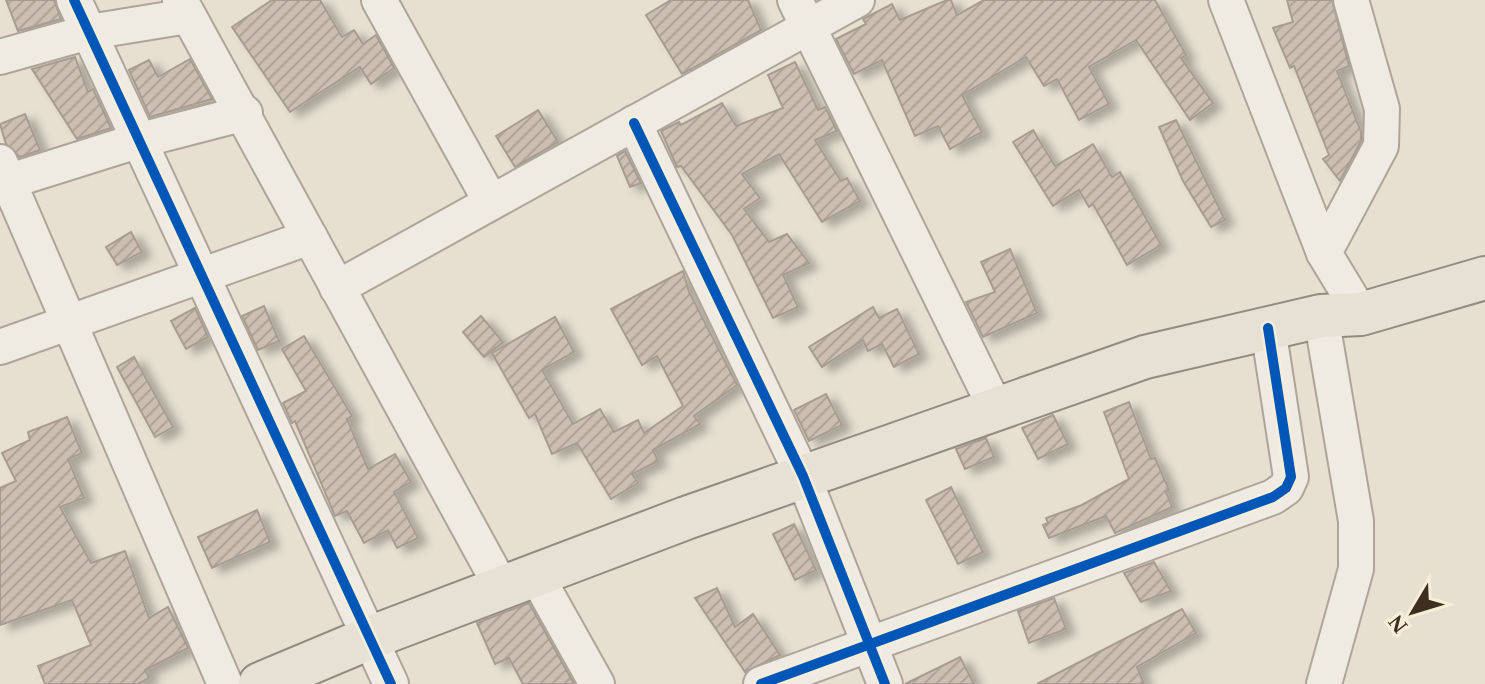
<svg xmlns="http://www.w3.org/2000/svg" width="1485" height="684" font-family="Georgia,serif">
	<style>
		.building { fill: url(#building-hatch); stroke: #a89c90; stroke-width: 2; filter: url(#shadow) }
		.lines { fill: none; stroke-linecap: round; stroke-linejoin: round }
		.minor-casing { stroke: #ada599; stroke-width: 38 }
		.major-casing { stroke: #928b80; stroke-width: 46 }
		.minor { stroke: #efebe3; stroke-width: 34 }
		.major { stroke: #e6e1d4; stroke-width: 42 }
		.cycleway-casing { stroke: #f7eed8; stroke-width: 15 }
		.cycleway { stroke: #0057b8; stroke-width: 10 }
	</style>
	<defs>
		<pattern id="building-hatch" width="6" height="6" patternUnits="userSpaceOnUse" patternTransform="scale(2)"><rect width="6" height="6" fill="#cbbfb2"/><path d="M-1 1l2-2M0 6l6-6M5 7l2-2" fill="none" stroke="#afa499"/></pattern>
		<filter id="shadow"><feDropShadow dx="9" dy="5" stdDeviation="4" flood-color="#0004"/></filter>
	</defs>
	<rect width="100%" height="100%" fill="#e7e0d1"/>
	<g class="building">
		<polygon points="6,0 54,0 61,19 18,31"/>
		<polygon points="272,0 320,0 342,37 354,30 363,44 376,35 394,68 371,84 360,67 290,112 232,27"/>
		<polygon points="671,0 748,0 761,30 682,74 646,15"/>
		<polygon points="947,0 951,0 957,15 984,0 1155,0 1186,55 1181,58 1213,103 1190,120 1136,40 1089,67 1109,104 1079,120 1057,79 1044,86 1026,57 962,95 982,132 950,149 938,126 915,136 882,60 854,74 836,39 866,24 863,19 892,4 900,20"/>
		<polygon points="1287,0 1332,0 1349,66 1337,71 1361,132 1361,141 1340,181 1323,159 1329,155 1294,66 1290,68 1273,28 1293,22"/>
		<polygon points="75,57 88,92 93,89 111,128 77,139 32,69"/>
		<polygon points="190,59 212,99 150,117 129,70 149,60 158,77"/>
		<polygon points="795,62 818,110 825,107 837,131 815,140 841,181 847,178 860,201 822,222 779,154 742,174 760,198 744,209 769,242 787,234 809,263 783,275 798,307 773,318 732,235 681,166 677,167 661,131 679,122 681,125 722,103 736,126 783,108 768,75"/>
		<polygon points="538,110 558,142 515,167 496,136"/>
		<polygon points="25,114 40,150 20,157 6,144 0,124"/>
		<polygon points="1176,120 1225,220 1211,227 1183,181 1159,127"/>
		<polygon points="1033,130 1055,166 1093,144 1112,177 1120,172 1161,245 1127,265 1093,204 1089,207 1079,190 1053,206 1013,142"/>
		<polygon points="625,151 641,183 630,187 617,156"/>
		<polygon points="131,232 142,252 117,265 106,247"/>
		<polygon points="1010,249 1037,313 983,337 966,302 995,292 981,262"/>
		<polygon points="683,271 689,292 737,385 694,416 700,424 653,450 658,461 632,474 638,483 611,499 577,443 552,454 535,414 529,418 492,353 555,317 574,352 542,370 573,424 600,409 614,432 638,420 644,433 683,406 657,356 642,365 611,309"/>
		<polygon points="264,306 279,341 258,350 242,316"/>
		<polygon points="873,307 879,318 897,309 919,354 894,367 882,344 868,351 863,340 822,367 809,347"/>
		<polygon points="195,308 208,337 186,349 171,321"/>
		<polygon points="481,316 503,342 484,357 463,332"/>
		<polygon points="304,336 352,416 347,419 368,469 395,454 411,482 394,492 418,538 397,548 388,530 364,543 347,511 335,516 295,421 292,423 283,403 306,391 282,349"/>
		<polygon points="134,357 173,427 155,437 117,367"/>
		<polygon points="826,394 842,425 809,441 794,410"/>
		<polygon points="1129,402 1151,459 1155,458 1169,490 1166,492 1172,507 1115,533 1106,516 1049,538 1043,525 1048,523 1046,518 1082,505 1129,479 1104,412"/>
		<polygon points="1053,415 1068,444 1038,459 1022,428"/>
		<polygon points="67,417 82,453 68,459 84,498 60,507 91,563 125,551 149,618 168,607 188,648 145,670 149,678 138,684 45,684 38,666 91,645 72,600 0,625 0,488 16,481 2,453 30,440 28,432"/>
		<polygon points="986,438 994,457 965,469 956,449"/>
		<polygon points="951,487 983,552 958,564 926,500"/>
		<polygon points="257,510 270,542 212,568 198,537"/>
		<polygon points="794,524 816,570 795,580 773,534"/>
		<polygon points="1154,562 1171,591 1141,602 1124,573"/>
		<polygon points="717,588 735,627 753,614 780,655 745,672 695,598"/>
		<polygon points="1054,598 1066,629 1029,643 1018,611"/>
		<polygon points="529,603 574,684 523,684 509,658 495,664 477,623"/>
		<polygon points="1182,609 1196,633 1137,667 1144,684 1037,684"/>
		<polygon points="960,657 974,684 905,684"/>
	</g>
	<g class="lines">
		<g class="minor-casing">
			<g id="minor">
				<polyline points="74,0 391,684"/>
				<polyline points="180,0 502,588"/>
				<polyline points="379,0 491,202"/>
				<polyline points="795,0 996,409"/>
				<polyline points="1226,0 1324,253 1361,314"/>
				<polyline points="0,57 89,32 188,16"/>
				<polyline points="634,123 803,476 885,684"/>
				<polyline points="0,162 225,684"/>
				<polyline points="0,184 137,141 245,113"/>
				<polyline points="1324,253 1381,146 1382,109 1351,0"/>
				<polyline points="337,288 857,0"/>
				<polyline points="1321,316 1356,521 1356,569 1324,684"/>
				<polyline points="0,347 310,237"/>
				<polyline points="536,575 597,684"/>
				<polyline points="761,684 1273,497 1286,488 1291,477 1268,328"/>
			</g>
		</g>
		<g class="major-casing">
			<polyline id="major" points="260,684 372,637 686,518 1145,357 1321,316 1361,314 1485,278"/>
		</g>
		<use href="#minor" class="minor"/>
		<use href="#major" class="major"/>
		<g class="cycleway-casing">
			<g id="cycleway">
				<polyline points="74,0 391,684"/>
				<polyline points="634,123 803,476 885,684"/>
				<polyline points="761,684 1273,497 1286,488 1291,477 1268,328"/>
			</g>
		</g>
		<use href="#cycleway" class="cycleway"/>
	</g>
	<g transform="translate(1413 612) rotate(232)" stroke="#f7eed8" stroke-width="6" paint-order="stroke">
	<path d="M0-6L14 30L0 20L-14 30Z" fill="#3d2e20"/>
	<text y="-12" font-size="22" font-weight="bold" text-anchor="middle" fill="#3d2e20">N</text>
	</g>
</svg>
